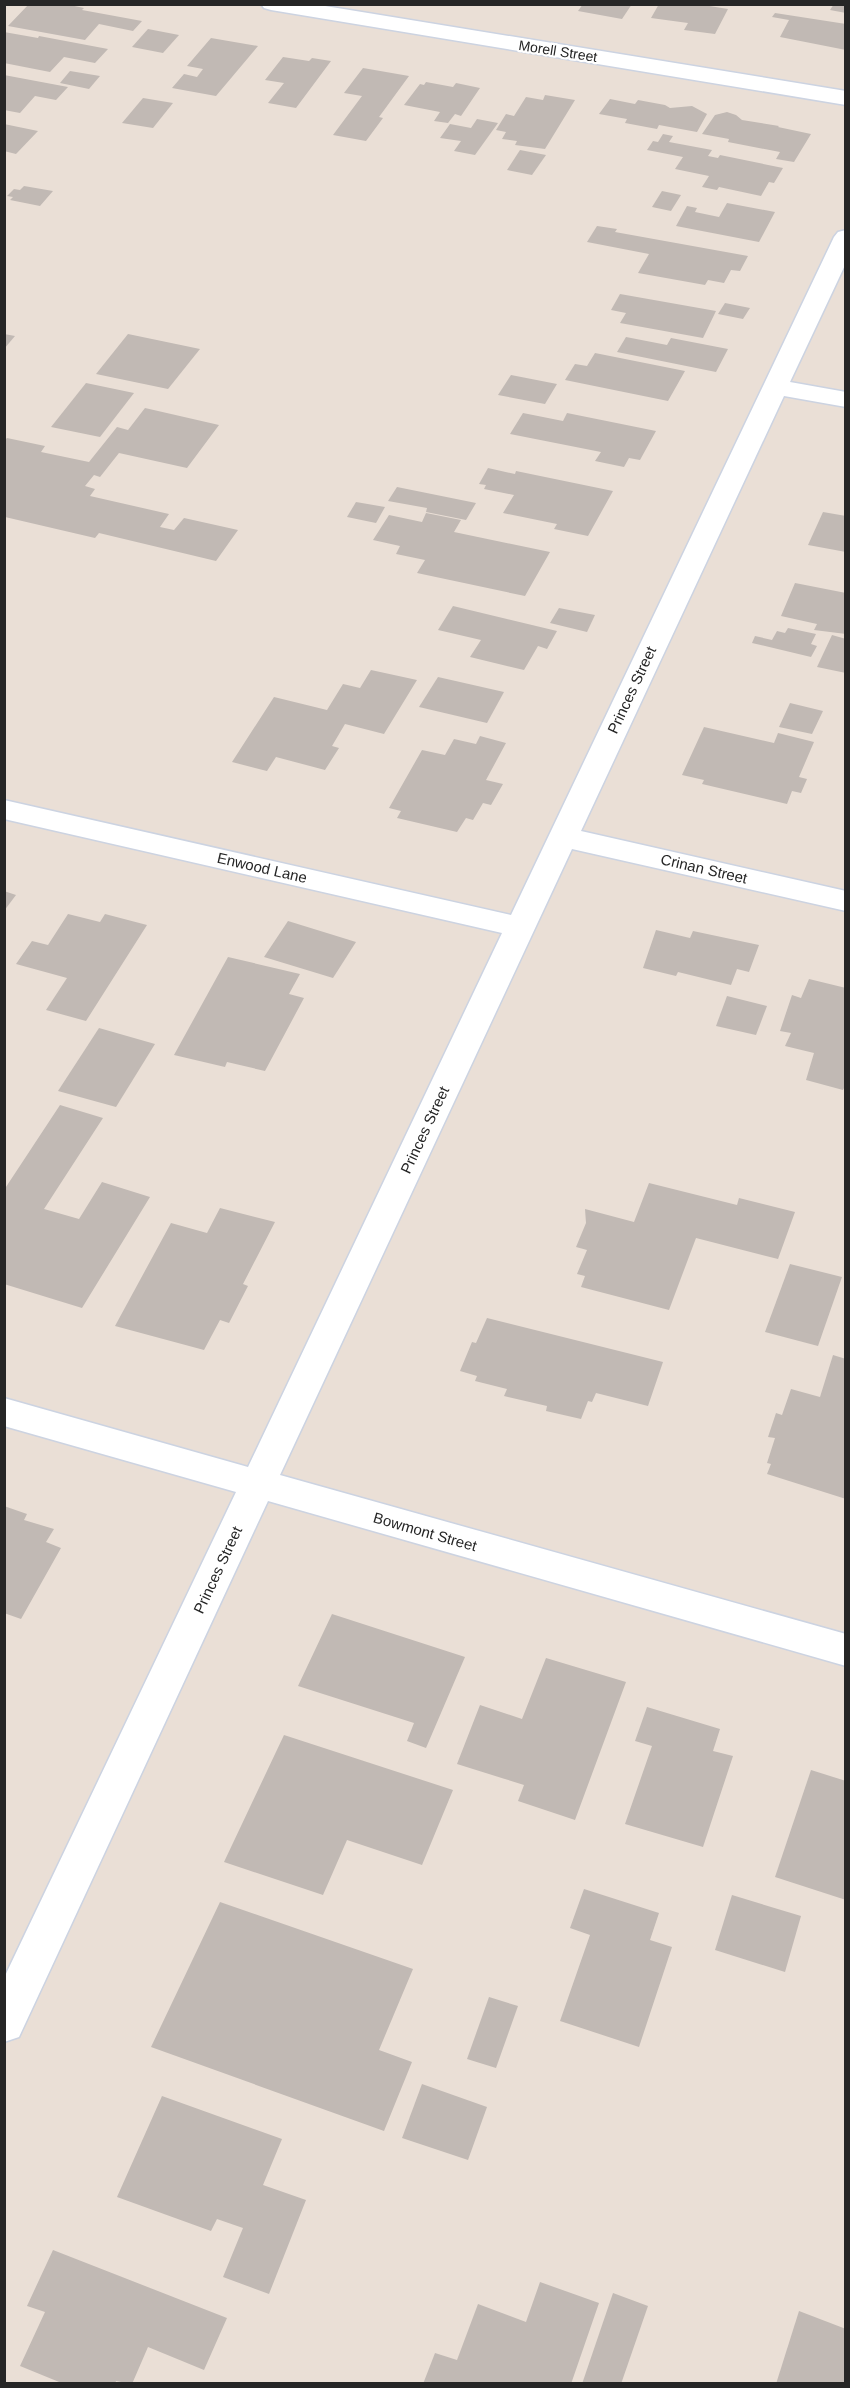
<svg xmlns="http://www.w3.org/2000/svg" width="850" height="2388" font-family="Helvetica,sans-serif">
	<style>
		.building { fill: #c1b9b4 }
		.lines { fill: none; stroke-linecap: round; stroke-linejoin: round }
		.minor-casing { stroke: #ccd3e1; stroke-width: 3 }
		.minor { fill: #fff; fill-rule: evenodd }
		.labels { text-anchor: middle; stroke-width: 4.5; stroke-linejoin: round; paint-order: stroke }
		.far-street-label { font-size: 14px; fill: #262626; stroke: #fff }
		.street-label { font-size: 15px; fill: #262626; stroke: #fff }
	</style>
	<rect width="100%" height="100%" fill="#eadfd6"/>
	<g class="building">
		<polygon points="29,4 65,4 84,8 82,10 142,21 133,31 99,24 85,40 8,26"/>
		<polygon points="583,4 632,4 622,19 578,11"/>
		<polygon points="659,4 697,4 728,9 715,34 684,30 688,23 651,18"/>
		<polygon points="834,4 846,4 846,13 830,10"/>
		<polygon points="775,13 846,24 846,50 780,37 789,20 772,17"/>
		<polygon points="148,29 179,35 163,53 132,47"/>
		<polygon points="4,32 38,38 39,36 108,49 95,63 64,57 50,72 4,63"/>
		<polygon points="211,38 258,46 216,96 172,88 184,74 197,77 203,69 187,66"/>
		<polygon points="283,57 309,61 312,58 331,61 296,108 268,103 284,83 265,80"/>
		<polygon points="363,68 409,76 379,117 383,118 366,141 333,135 362,96 344,93"/>
		<polygon points="70,71 100,76 89,89 60,83"/>
		<polygon points="4,75 68,87 56,100 35,96 20,113 4,110"/>
		<polygon points="426,82 453,87 456,83 480,88 461,116 455,114 448,123 434,121 440,112 404,105 420,84 424,85"/>
		<polygon points="545,95 575,100 545,149 515,145 517,141 502,139 506,132 496,130 506,114 514,116 526,97 543,100"/>
		<polygon points="143,98 173,103 153,128 122,123"/>
		<polygon points="610,99 635,104 638,100 665,105 670,108 692,106 707,114 697,132 659,125 657,129 625,123 627,119 599,114"/>
		<polygon points="727,112 736,115 742,120 779,126 778,127 811,134 794,162 776,159 780,152 728,142 729,139 702,134 715,115"/>
		<polygon points="477,119 498,123 475,155 454,151 461,141 440,138 450,124 471,128"/>
		<polygon points="4,124 38,131 16,154 4,151"/>
		<polygon points="663,134 673,136 669,142 712,150 708,156 718,158 720,155 783,168 774,183 769,182 761,196 719,187 717,190 702,187 709,176 675,169 683,157 647,150 653,141 658,142"/>
		<polygon points="520,150 546,155 532,175 507,170"/>
		<polygon points="24,186 53,191 40,206 10,200 13,197 7,196 14,189 20,190"/>
		<polygon points="662,191 681,195 671,211 652,207"/>
		<polygon points="727,203 775,212 759,242 676,226 687,206 697,208 695,212 719,217"/>
		<polygon points="597,226 617,229 615,232 748,256 740,271 731,270 724,283 708,280 705,285 638,273 649,254 587,242"/>
		<polygon points="620,294 716,311 703,338 620,323 626,313 611,310"/>
		<polygon points="725,303 750,308 743,319 718,314"/>
		<polygon points="4,334 15,336 4,349"/>
		<polygon points="128,334 200,349 168,389 96,374"/>
		<polygon points="626,337 667,345 671,338 728,349 716,372 617,352"/>
		<polygon points="595,353 685,371 668,401 565,380 575,364 587,366"/>
		<polygon points="511,375 557,384 545,404 498,395"/>
		<polygon points="86,383 134,393 100,437 51,427"/>
		<polygon points="145,408 219,425 187,468 119,453 100,477 94,475 85,486 95,489 90,496 169,514 160,527 174,530 184,518 238,530 216,561 99,533 95,538 5,517 5,440 7,438 45,446 41,452 89,462 117,427 128,430"/>
		<polygon points="523,413 563,421 567,413 656,431 640,460 629,458 624,467 595,461 601,452 510,434"/>
		<polygon points="488,468 515,474 516,471 613,491 588,536 554,529 557,524 503,513 514,495 484,489 486,485 479,484"/>
		<polygon points="397,487 476,503 466,520 426,512 427,508 388,501"/>
		<polygon points="356,502 385,507 376,523 347,517"/>
		<polygon points="823,512 846,516 846,552 808,545"/>
		<polygon points="426,513 461,520 454,532 550,552 525,596 417,573 425,560 396,554 400,546 373,540 389,515 422,522"/>
		<polygon points="795,583 846,593 846,634 814,630 817,624 781,616"/>
		<polygon points="453,606 557,631 547,649 538,646 524,670 470,657 481,640 438,630"/>
		<polygon points="559,608 595,615 587,632 550,623"/>
		<polygon points="788,628 816,634 811,644 817,646 811,657 752,643 755,636 772,640 777,631 785,633"/>
		<polygon points="832,635 846,639 846,673 817,667"/>
		<polygon points="371,670 417,680 384,734 345,724 332,746 339,748 325,770 276,757 267,771 232,762 274,697 327,710 343,684 360,688"/>
		<polygon points="438,677 504,692 487,723 419,707"/>
		<polygon points="790,703 823,711 812,734 779,727"/>
		<polygon points="704,727 774,743 778,733 814,742 799,777 807,779 801,793 792,791 787,804 702,784 704,780 682,775"/>
		<polygon points="480,736 506,743 486,780 503,784 491,805 483,803 473,820 466,818 457,832 397,818 401,811 389,808 422,750 445,755 454,739 476,744"/>
		<polygon points="4,891 16,895 4,911"/>
		<polygon points="68,914 100,922 105,914 147,925 86,1021 46,1010 67,978 16,964 32,941 48,945"/>
		<polygon points="288,921 356,942 333,978 264,957"/>
		<polygon points="656,930 690,938 693,931 759,945 749,972 737,969 731,985 678,972 676,976 643,968"/>
		<polygon points="228,957 300,974 289,994 304,998 265,1071 227,1062 225,1067 174,1055"/>
		<polygon points="809,979 846,988 846,1084 843,1090 806,1080 814,1053 785,1046 791,1033 780,1031 792,995 801,998"/>
		<polygon points="727,996 767,1006 756,1035 716,1026"/>
		<polygon points="99,1028 155,1044 116,1107 58,1091"/>
		<polygon points="60,1105 103,1118 44,1209 79,1219 102,1182 150,1197 82,1308 4,1284 4,1190"/>
		<polygon points="649,1183 737,1205 739,1198 795,1212 778,1259 696,1238 669,1310 581,1287 585,1276 577,1274 587,1250 576,1247 586,1223 585,1209 634,1222"/>
		<polygon points="220,1208 275,1222 243,1284 248,1286 229,1323 220,1320 204,1350 115,1326 171,1223 207,1233"/>
		<polygon points="790,1264 842,1277 818,1346 765,1332"/>
		<polygon points="487,1318 663,1362 648,1406 596,1393 592,1402 588,1401 581,1419 546,1411 547,1406 504,1396 507,1389 475,1381 477,1376 460,1371 472,1342 476,1343"/>
		<polygon points="833,1355 846,1359 846,1499 767,1474 771,1464 767,1463 775,1438 768,1437 776,1413 782,1415 791,1389 820,1397"/>
		<polygon points="4,1506 27,1514 24,1520 54,1529 46,1542 61,1548 21,1619 4,1613"/>
		<polygon points="332,1614 465,1657 426,1748 407,1741 414,1723 298,1686"/>
		<polygon points="546,1658 626,1682 575,1820 518,1801 524,1785 457,1764 480,1705 522,1719"/>
		<polygon points="647,1707 720,1729 713,1751 733,1756 703,1847 625,1824 652,1746 635,1741"/>
		<polygon points="284,1735 453,1790 422,1865 347,1840 323,1895 224,1862"/>
		<polygon points="811,1770 846,1781 846,1900 775,1877"/>
		<polygon points="584,1889 659,1913 650,1940 672,1947 639,2047 560,2021 590,1935 570,1928"/>
		<polygon points="732,1895 801,1916 785,1972 715,1950"/>
		<polygon points="220,1902 413,1969 379,2050 412,2062 384,2131 151,2047"/>
		<polygon points="489,1997 518,2006 496,2068 467,2059"/>
		<polygon points="422,2084 487,2107 468,2160 402,2138"/>
		<polygon points="162,2096 282,2139 263,2185 306,2200 269,2294 223,2277 243,2228 217,2219 211,2231 117,2197"/>
		<polygon points="53,2250 227,2318 204,2370 148,2347 132,2384 116,2381 115,2384 64,2384 20,2366 45,2312 27,2306"/>
		<polygon points="540,2282 599,2303 571,2384 423,2384 435,2353 457,2360 478,2304 526,2322"/>
		<polygon points="613,2293 648,2306 621,2384 582,2384"/>
		<polygon points="799,2311 846,2329 846,2384 776,2384"/>
	</g>
	<g class="lines">
		<g class="minor-casing">
			<g id="minor">
				<polygon points="261,4 313,4 846,91 846,105 271,10 264,8"/>
				<polygon points="846,230 846,263 790,382 846,392 846,407 784,396 581,831 846,891 846,911 572,849 280,1475 846,1634 846,1666 268,1501 19,2037 4,2042 4,1978 236,1492 4,1426 4,1398 248,1467 502,933 4,819 4,800 511,915 834,237 838,232"/>
			</g>
		</g>
		<use href="#minor" class="minor"/>
	</g>
	<g class="labels">
		<g class="far-street-label">
			<text transform="translate(558 51) rotate(9)" y="5">Morell Street</text>
		</g>
		<g class="street-label">
			<text transform="translate(632 690) rotate(-65)" y="5">Princes Street</text>
			<text transform="translate(262 868) rotate(13)" y="5">Enwood Lane</text>
			<text transform="translate(704 869) rotate(13)" y="5">Crinan Street</text>
			<text transform="translate(425 1130) rotate(-65)" y="5">Princes Street</text>
			<text transform="translate(425 1532) rotate(16)" y="5">Bowmont Street</text>
			<text transform="translate(218 1570) rotate(-65)" y="5">Princes Street</text>
		</g>
	</g>
	<rect width="850" height="2388" fill="none" stroke="#262626" stroke-width="12"/>
</svg>
